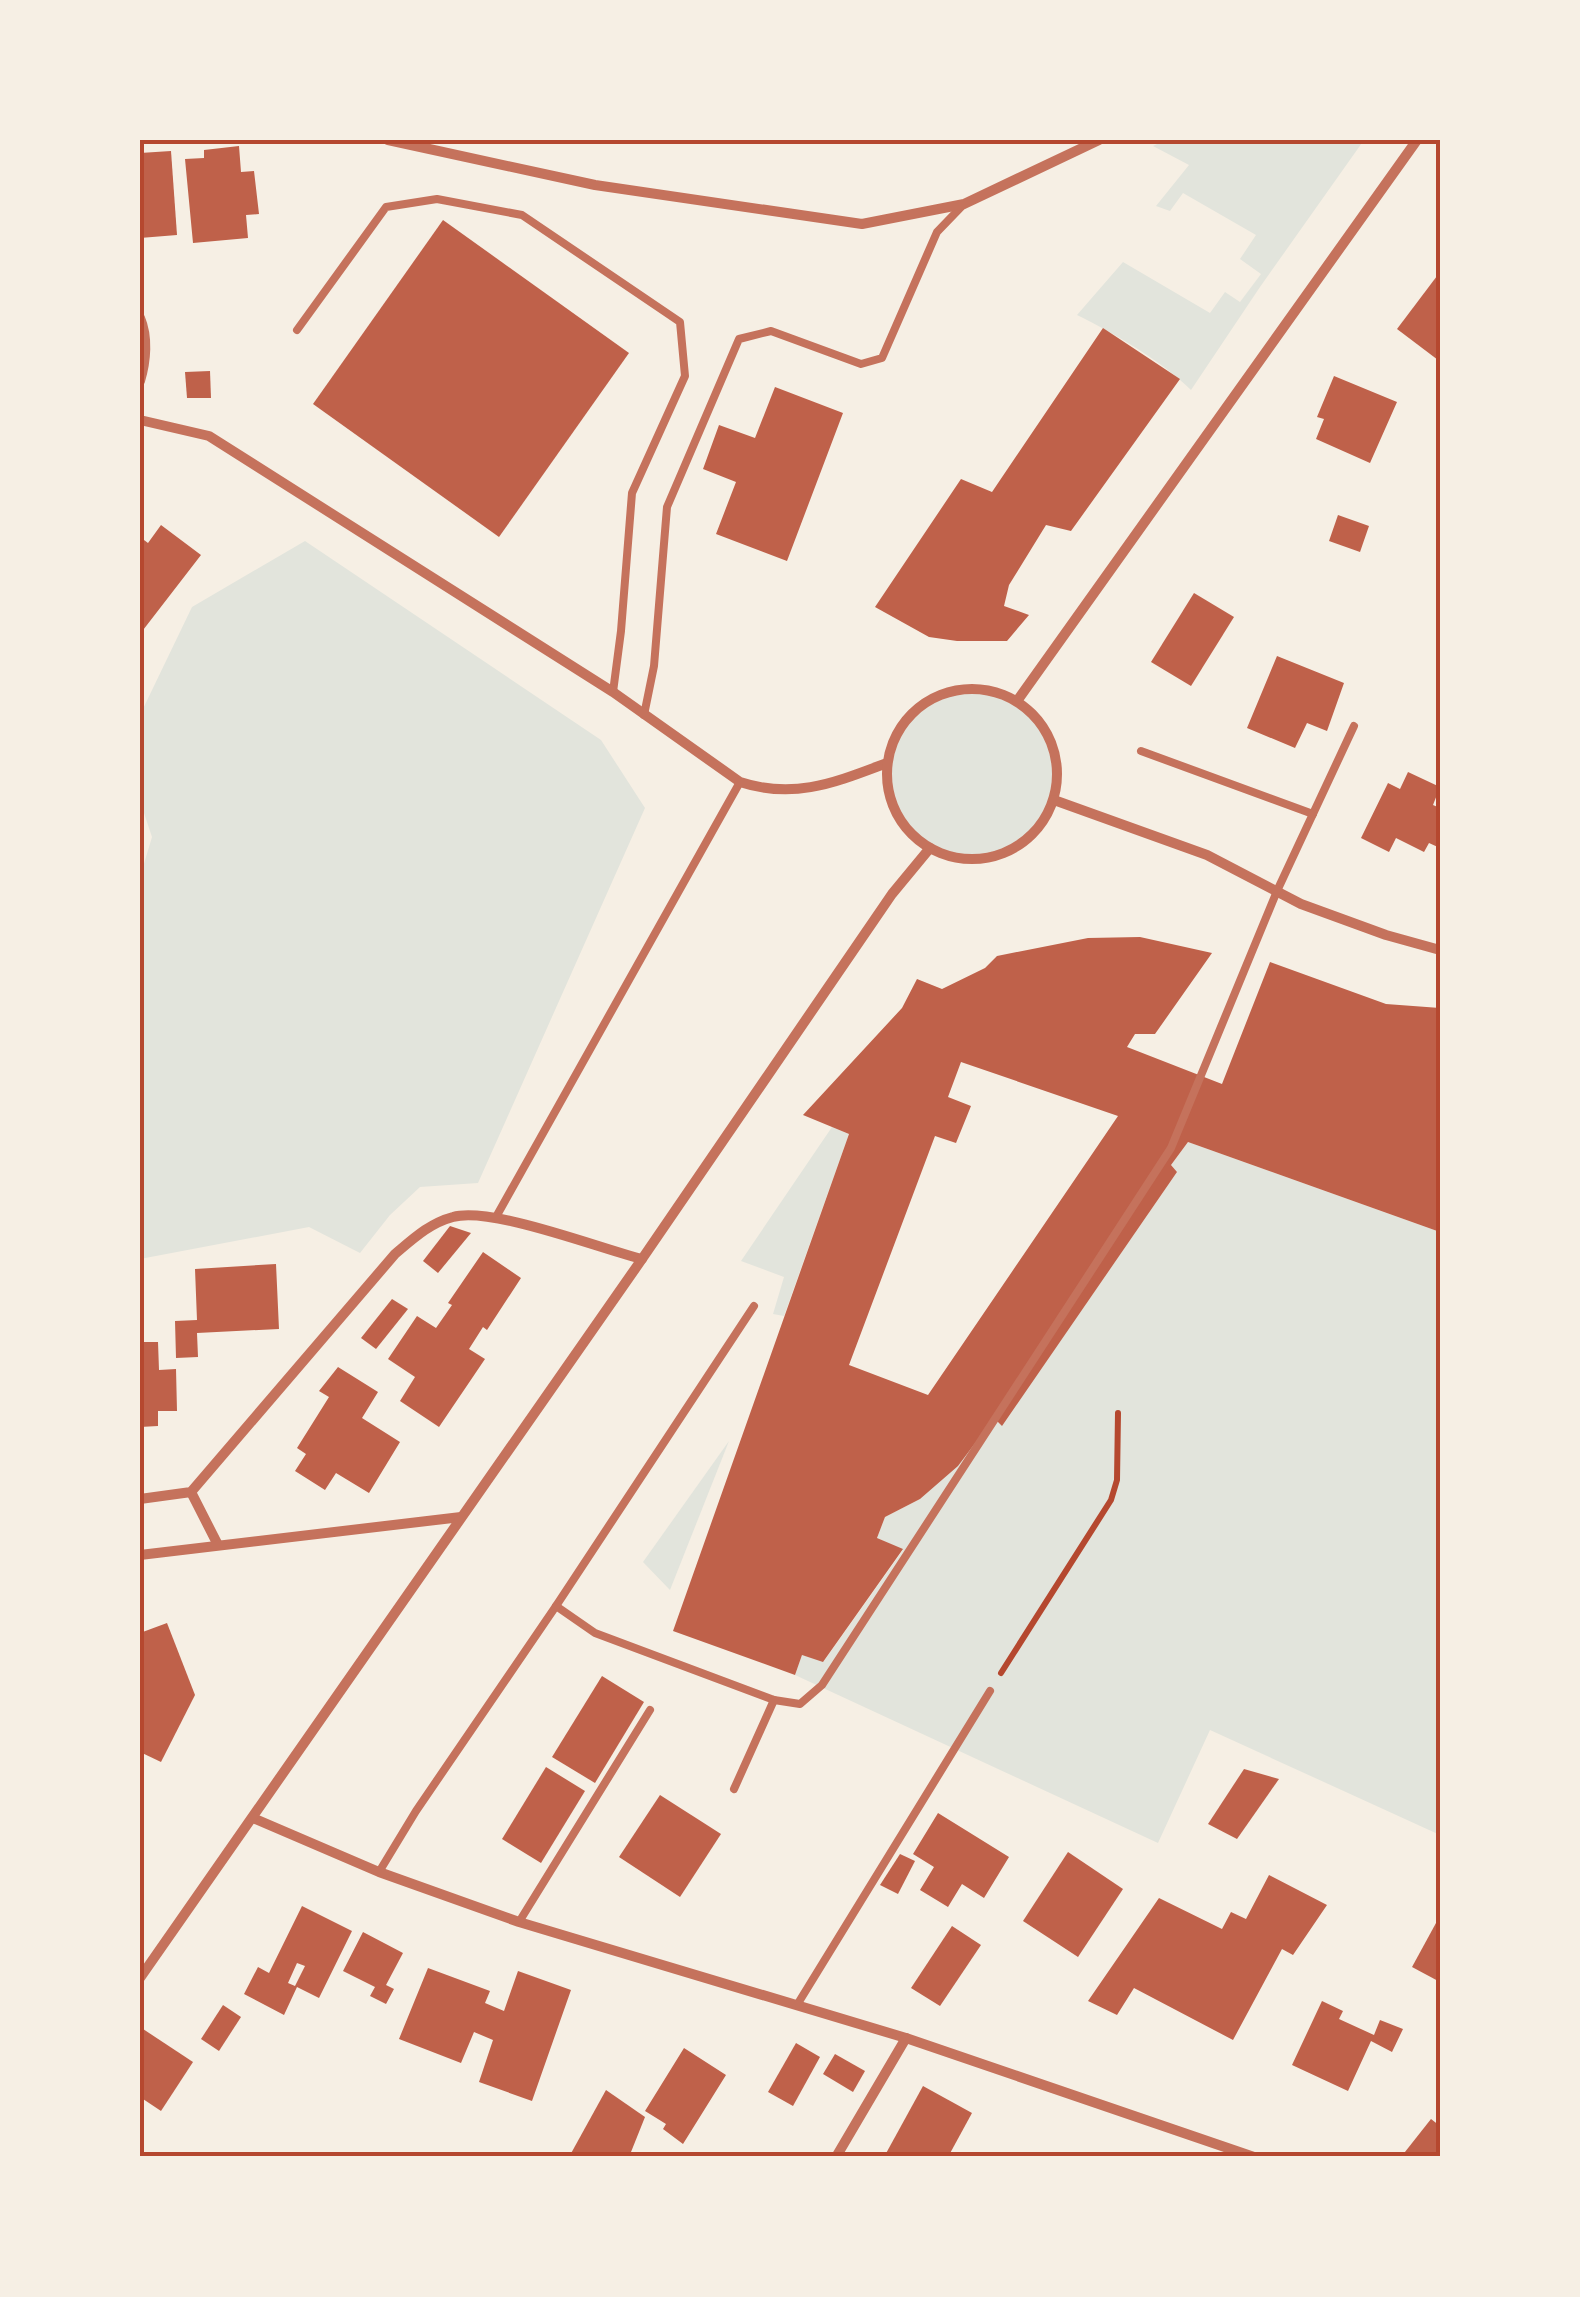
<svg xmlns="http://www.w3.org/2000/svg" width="1580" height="2297" font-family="'Sofia Sans Condensed',sans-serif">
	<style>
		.green { fill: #e2e4dc }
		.building { fill: #bf614a; fill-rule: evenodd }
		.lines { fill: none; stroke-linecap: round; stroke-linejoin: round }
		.path { stroke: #b5482f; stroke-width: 6 }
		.service { stroke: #c5725c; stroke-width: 8 }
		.minor { stroke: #c5725c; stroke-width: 10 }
		.neatline { fill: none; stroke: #b5482f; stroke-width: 4 }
	</style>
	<rect width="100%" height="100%" fill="#f6efe4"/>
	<g class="green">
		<path d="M1165,140H1364L1260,287L1191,390C1163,362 1114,333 1077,315L1123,262L1210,313L1225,292L1240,302L1261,274L1240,259L1256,235L1183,193L1170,211L1156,206L1189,165L1153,146Z"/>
		<polygon points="305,541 601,740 645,808 478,1183 420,1187 390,1215 360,1253 309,1227 140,1259 140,877 152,837 140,801 140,715 192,607"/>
		<circle cx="972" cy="774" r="85"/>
		<polygon points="832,1127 849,1134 784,1316 773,1314 784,1277 741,1261"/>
		<polygon points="1188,1142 1440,1232 1440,1835 1210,1730 1158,1843 795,1675 802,1655 824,1661 903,1550 877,1538 885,1517 920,1499 994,1418 1002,1425 1177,1172 1171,1165"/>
		<polygon points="729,1441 670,1590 643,1562"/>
	</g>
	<g class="building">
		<polygon points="239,146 241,172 254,171 259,214 246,215 248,238 193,243 185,159 204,158 204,150"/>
		<polygon points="171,151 177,235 140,238 140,153"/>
		<polygon points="443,220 629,353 499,537 313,404"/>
		<polygon points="1440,272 1440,357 1438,360 1397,329"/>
		<polygon points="1103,328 1180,379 1071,531 1046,525 1009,585 1004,606 1029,615 1007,641 957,641 929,637 875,607 961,479 992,492"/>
		<polygon points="210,371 211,398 187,398 185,372"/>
		<polygon points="1334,376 1397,402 1370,463 1316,439 1324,419 1317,417"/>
		<polygon points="775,387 843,413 787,561 716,534 736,482 703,469 719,425 755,438"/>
		<polygon points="1338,515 1369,526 1360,552 1329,541"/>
		<polygon points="161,525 201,555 140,634 140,537 148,543"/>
		<polygon points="1194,593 1234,617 1191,686 1151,662"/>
		<polygon points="1277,656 1344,683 1327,731 1307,723 1295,748 1247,728"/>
		<polygon points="1408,772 1440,787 1433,805 1440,808 1440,848 1429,843 1424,852 1396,838 1389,852 1361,838 1388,783 1400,789"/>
		<path d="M1140,937L1212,953L1155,1034H1135L1127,1047L1222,1084L1270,962L1386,1004L1440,1008V1232L1188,1142L1171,1165L1177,1172L1002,1426L994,1418L958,1466L920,1499L885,1517L877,1538L903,1549L823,1662L802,1655L795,1675L673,1631L849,1134L803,1115L902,1008L917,979L942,989L985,968L997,956L1088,938ZM961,1062L1118,1116L928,1395L849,1365L935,1136L956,1143L971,1106L948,1097Z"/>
		<polygon points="450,1226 471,1233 438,1273 423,1261"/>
		<polygon points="483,1252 521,1278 487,1330 483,1327 469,1349 485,1359 439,1427 400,1401 415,1377 388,1359 417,1316 436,1328 452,1305 448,1303"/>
		<polygon points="276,1264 279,1329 197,1333 198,1357 176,1358 175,1321 197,1320 195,1269"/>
		<polygon points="392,1299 408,1309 376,1349 361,1338"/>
		<polygon points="140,1342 158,1342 159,1370 176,1369 177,1411 158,1411 158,1426 140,1427"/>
		<polygon points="338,1367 378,1392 362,1418 400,1442 369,1493 336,1473 325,1490 295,1471 306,1454 297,1448 329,1397 319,1391"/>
		<polygon points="167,1623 195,1695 161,1762 140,1752 140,1633"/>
		<polygon points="602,1676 644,1702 595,1783 552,1757"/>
		<polygon points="546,1767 585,1791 541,1863 502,1839"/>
		<polygon points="1244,1769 1279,1779 1237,1839 1208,1824"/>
		<polygon points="660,1795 721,1834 680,1897 619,1857"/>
		<polygon points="938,1813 1009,1857 984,1898 962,1884 948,1907 920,1890 934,1867 913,1854"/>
		<polygon points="1068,1852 1123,1889 1078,1957 1023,1921"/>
		<polygon points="900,1854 915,1861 898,1894 880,1885"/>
		<polygon points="1269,1875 1327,1905 1293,1955 1282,1949 1233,2040 1134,1988 1117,2015 1088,2001 1159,1898 1222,1929 1231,1912 1246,1919"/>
		<path d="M302,1906L352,1931L319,1998L297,1987L284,2015L244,1994L258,1967L269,1973ZM297,1963L305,1966L295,1986L288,1983Z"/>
		<polygon points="1436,1923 1440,1925 1440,1982 1412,1967"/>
		<polygon points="952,1926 981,1945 940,2006 911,1988"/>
		<polygon points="363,1932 403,1953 386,1985 394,1989 386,2004 370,1996 375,1987 343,1971"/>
		<polygon points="428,1968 490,1991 485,2003 504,2011 518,1971 571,1990 532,2101 479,2082 493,2040 474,2032 461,2063 399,2039"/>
		<polygon points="1322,2001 1343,2011 1339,2019 1374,2035 1380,2020 1403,2029 1392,2052 1371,2041 1348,2091 1292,2065"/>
		<polygon points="223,2005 241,2017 219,2051 201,2039"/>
		<polygon points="140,2027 193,2062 161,2111 140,2097"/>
		<polygon points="796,2043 820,2057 793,2106 768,2092"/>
		<polygon points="684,2048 726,2075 683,2144 663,2129 666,2124 645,2111"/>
		<polygon points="835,2054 865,2071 853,2092 823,2074"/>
		<polygon points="923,2086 972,2113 948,2157 884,2157"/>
		<polygon points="606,2090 645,2117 629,2157 569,2157"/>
		<polygon points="1431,2119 1440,2126 1440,2157 1401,2157"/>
	</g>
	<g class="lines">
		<polyline class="path" points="1001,1673 1111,1500 1117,1480 1118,1413"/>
		<g class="service">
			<polyline points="297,330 386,207 437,199 522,215 680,322 685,376 632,493 621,631 613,692"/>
			<polyline points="644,715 654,666 667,507 739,339 771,331 861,364 882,358 937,232 964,204"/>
			<polyline points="1141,751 1313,814"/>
			<polyline points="496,1217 740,782"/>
			<polyline points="556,1606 595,1633 774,1700 800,1704 822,1685 1171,1148 1277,891 1354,726"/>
			<polyline points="734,1789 774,1700"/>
			<polyline points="379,1872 416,1811 556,1606 754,1306"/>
			<polyline points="519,1922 650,1710"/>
			<polyline points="797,2005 990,1691"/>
		</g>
		<g class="minor">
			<polyline points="388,140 595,185 862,224 964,204 1099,140"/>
			<path d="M140,318C148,337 146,361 140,381"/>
			<path d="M140,420L209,436L613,692L740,782C795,800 836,782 887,763"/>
			<circle cx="972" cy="774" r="85"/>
			<polyline points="1017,701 1417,140"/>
			<polyline points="1054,800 1207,855 1301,904 1386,935 1440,950"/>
			<polyline points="191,1492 218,1545"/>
			<path d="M140,1499L191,1492L395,1254C414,1238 430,1223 453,1217C490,1206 599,1248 642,1259"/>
			<polyline points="140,1555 461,1517"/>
			<polyline points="253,1818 379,1872 519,1922 906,2038 1254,2157"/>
			<polyline points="140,1978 642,1259 892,894 930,848"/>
			<polyline points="836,2157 906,2038"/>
		</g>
	</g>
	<rect width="1580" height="2297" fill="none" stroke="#f6efe4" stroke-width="285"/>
	<rect x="142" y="142" width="1296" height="2012" class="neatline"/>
</svg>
